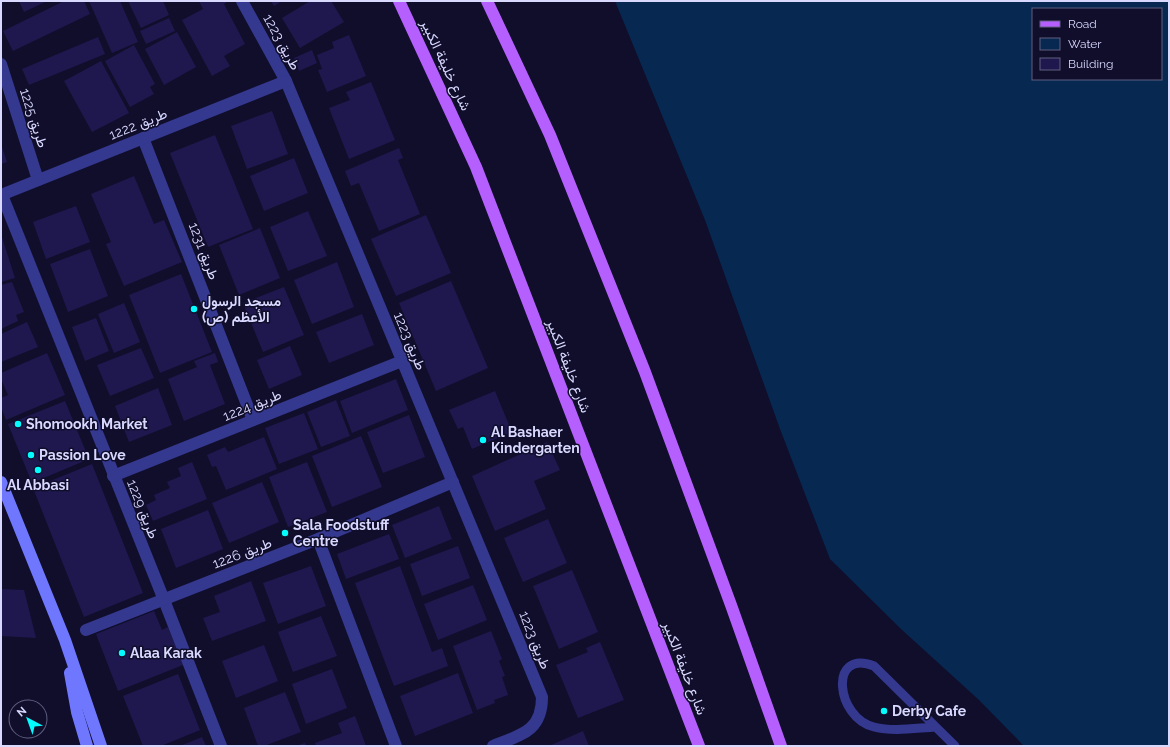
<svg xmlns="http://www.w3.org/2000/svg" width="1170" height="747" font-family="Raleway,Vazirmatn,sans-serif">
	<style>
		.water { fill: #072851; fill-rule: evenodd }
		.building { fill: #1e184e }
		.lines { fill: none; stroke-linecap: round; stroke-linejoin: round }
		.lane { stroke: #34388f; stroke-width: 9 }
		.street { stroke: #34388f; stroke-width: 12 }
		.secondary { stroke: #6f77ff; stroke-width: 12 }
		.primary { stroke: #b65fff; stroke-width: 12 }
		.poi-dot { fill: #04fbff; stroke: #100e2b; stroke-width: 1.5 }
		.labels { text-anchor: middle; stroke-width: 3; stroke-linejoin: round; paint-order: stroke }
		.street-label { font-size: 14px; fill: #d9d8ff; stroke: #100e2b }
		.poi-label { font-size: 14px; font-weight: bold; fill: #d9d8ff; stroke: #100e2b; text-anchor: start }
	</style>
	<rect width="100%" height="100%" fill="#100e2b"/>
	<path class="water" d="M615,1H1169V746H1024L979,700L901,629L830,559L780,429L705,220ZM1033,9H1161V79H1033Z"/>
	<g class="building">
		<polygon points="19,1 47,1 24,12"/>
		<polygon points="64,1 84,1 90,14 13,51 3,31"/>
		<polygon points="89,1 120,1 138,42 112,53"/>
		<polygon points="128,1 163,1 169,15 141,28"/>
		<polygon points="199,1 228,1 224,4 245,44 224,56 230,66 212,76 182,20 203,9"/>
		<polygon points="271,1 282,1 274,6"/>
		<polygon points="310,1 331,1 344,22 300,48 282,18"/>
		<polygon points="169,18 175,31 146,44 140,31"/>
		<polygon points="177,32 196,67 164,85 145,49"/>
		<polygon points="349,35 366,76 327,92 318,70 322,69 317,55 334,48 332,42"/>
		<polygon points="98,37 105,54 29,85 22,69"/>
		<polygon points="134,45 155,84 150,87 154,94 130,107 105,61"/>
		<polygon points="312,50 317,63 299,71 294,58"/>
		<polygon points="101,61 129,113 92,132 64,81"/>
		<polygon points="371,82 395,140 349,159 329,108 350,100 346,92"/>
		<polygon points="272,111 288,154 247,169 231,126"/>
		<polygon points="215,135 253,229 208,247 170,153"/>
		<polygon points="1,144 7,162 1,164"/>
		<polygon points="399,148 403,158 398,160 420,214 379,231 359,183 351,186 345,171"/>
		<polygon points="294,158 308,193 264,211 250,176"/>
		<polygon points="134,176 154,224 164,220 182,262 124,286 106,244 111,242 91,194"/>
		<polygon points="76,206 90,242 46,259 33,222"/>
		<polygon points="308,211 327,256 288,271 270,227"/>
		<polygon points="426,215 451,273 396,296 371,239"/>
		<polygon points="260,228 280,278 239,295 219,245"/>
		<polygon points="1,234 15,278 1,282"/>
		<polygon points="90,249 108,296 68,312 50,264"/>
		<polygon points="337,262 354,307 312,324 294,280"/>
		<polygon points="181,274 212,352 160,373 129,295"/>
		<polygon points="451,281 488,368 436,391 399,303"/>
		<polygon points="12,282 24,312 16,315 18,321 1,329 1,285"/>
		<polygon points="284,287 304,335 263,352 243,303"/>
		<polygon points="124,303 140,342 114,353 98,314"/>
		<polygon points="362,314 374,345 329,363 316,332"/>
		<polygon points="96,318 109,351 85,361 72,327"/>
		<polygon points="27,322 38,347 1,362 1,334"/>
		<polygon points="290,346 302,375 269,389 257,360"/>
		<polygon points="141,348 154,378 110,396 97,365"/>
		<polygon points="47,353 65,395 6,420 1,407 1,398 8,395 1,379 1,373"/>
		<polygon points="215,353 218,362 210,365 225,404 184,421 168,379 197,367 194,361"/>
		<polygon points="396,379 408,410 352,433 340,401"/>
		<polygon points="158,388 172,425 129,442 115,406"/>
		<polygon points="495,391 512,432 472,449 463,427 458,429 449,410"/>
		<polygon points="336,400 350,436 321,447 307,412"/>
		<polygon points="65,401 89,459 32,483 8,424"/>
		<polygon points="304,413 318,449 279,464 265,428"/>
		<polygon points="409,415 425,457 383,473 367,432"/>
		<polygon points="361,436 382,487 332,507 312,456"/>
		<polygon points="264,437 277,469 226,490 216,466 212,467 207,455 225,447 228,452"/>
		<polygon points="547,442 560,470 534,481 546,509 495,531 472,476"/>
		<polygon points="192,462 207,499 153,521 146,505 156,500 154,495 170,488 167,482 181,476 178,468"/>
		<polygon points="307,462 327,512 288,527 269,477"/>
		<polygon points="92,464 143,593 84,617 33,488"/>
		<polygon points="262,482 279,522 229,543 212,503"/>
		<polygon points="439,506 452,539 405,558 392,525"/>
		<polygon points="208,510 223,549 176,568 161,529"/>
		<polygon points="548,519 567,563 523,582 504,538"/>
		<polygon points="389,534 399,559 346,579 337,554"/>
		<polygon points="458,546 470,578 422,596 410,564"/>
		<polygon points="311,566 326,606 278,624 263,583"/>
		<polygon points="400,566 432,652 442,648 448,666 394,686 355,583"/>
		<polygon points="572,570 598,632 559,649 533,586"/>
		<polygon points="251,581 266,621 212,641 203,618 220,612 214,596"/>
		<polygon points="473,585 487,620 438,640 424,604"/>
		<polygon points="1,589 24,590 36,638 1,636"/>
		<polygon points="154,611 162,630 168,627 183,665 118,691 96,634"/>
		<polygon points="321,616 337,656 293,672 278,632"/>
		<polygon points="491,631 502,659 499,661 505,676 502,677 508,695 494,700 495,703 477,710 453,646"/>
		<polygon points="600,642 624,700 578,718 556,665 588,652 586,648"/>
		<polygon points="264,645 278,681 236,698 222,661"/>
		<polygon points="332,669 347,708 306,724 292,684"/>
		<polygon points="458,673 473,713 415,736 400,696"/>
		<polygon points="178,674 200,730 161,746 143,746 123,696"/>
		<polygon points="285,692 301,732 264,746 258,746 244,708"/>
		<polygon points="355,716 366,746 316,746 315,743 342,733 338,723"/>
		<polygon points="583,731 589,746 549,746"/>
		<polygon points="202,737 206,746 180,746"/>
		<polygon points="305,743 306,746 296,746"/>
	</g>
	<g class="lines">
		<path class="lane" d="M936,727C916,728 894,732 874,727C836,718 828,648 874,666L955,746"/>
		<g class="street">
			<path d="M242,1L286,81L542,697C542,732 520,735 493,746"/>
			<polyline points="1,64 38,180"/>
			<polyline points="143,138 253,420"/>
			<polyline points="1,195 286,81"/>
			<polyline points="2,195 164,600 221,746"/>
			<polyline points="113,476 402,361"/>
			<polyline points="318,539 396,746"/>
			<polyline points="86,630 318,539 453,482"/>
		</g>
		<g class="secondary">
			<polyline points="1,482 65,640 101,746"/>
			<polyline points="70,673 77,712 87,746"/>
		</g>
		<g class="primary">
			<polyline points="399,1 476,167 699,746"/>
			<polyline points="487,1 550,135 645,372 731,605 781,746"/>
		</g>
	</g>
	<g class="poi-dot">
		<circle cx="194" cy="309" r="4"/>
		<circle cx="18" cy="424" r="4"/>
		<circle cx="483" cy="440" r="4"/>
		<circle cx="31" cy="455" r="4"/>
		<circle cx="38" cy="470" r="4"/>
		<circle cx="285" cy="533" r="4"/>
		<circle cx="122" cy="653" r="4"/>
		<circle cx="884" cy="711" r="4"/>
	</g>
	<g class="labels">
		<g class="street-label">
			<text transform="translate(282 42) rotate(61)" y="5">طريق 1223</text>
			<text transform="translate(446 65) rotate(65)" y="5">شارع خليفة الكبير</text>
			<text transform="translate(34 118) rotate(72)" y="5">طريق 1225</text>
			<text transform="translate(138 124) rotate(-22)" y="5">طريق 1222</text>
			<text transform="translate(204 251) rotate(69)" y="5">طريق 1231</text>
			<text transform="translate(410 341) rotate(67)" y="5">طريق 1223</text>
			<text transform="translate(569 366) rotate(69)" y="5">شارع خليفة الكبير</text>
			<text transform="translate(252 405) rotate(-22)" y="5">طريق 1224</text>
			<text transform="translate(143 509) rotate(68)" y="5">طريق 1229</text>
			<text transform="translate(242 553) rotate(-21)" y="5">طريق 1226</text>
			<text transform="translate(535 640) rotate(68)" y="5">طريق 1223</text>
			<text transform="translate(685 668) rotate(69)" y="5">شارع خليفة الكبير</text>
		</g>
		<g class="poi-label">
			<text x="202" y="306">مسجد الرسول<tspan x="202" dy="16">الأعظم (ص)</tspan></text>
			<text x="26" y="429">Shomookh Market</text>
			<text x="491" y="437">Al Bashaer<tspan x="491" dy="16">Kindergarten</tspan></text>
			<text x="39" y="460">Passion Love</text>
			<text x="38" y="490" text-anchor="middle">Al Abbasi</text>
			<text x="293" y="530">Sala Foodstuff<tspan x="293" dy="16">Centre</tspan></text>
			<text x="130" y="658">Alaa Karak</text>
			<text x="892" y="716">Derby Cafe</text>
		</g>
	</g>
	<rect width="1170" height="747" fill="none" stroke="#d9d8ff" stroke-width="4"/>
	<rect x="1032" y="8" width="130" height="72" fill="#100e2b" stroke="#605f80"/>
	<rect x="1040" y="21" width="20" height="6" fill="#b65fff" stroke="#605f80"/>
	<text x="1068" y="28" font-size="12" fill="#d9d8ff">Road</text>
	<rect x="1040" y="38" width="20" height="12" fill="#072851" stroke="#605f80"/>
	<text x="1068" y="48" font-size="12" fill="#d9d8ff">Water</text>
	<rect x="1040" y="58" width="20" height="12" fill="#1e184e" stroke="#605f80"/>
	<text x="1068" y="68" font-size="12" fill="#d9d8ff">Building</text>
	<g transform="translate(28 719) rotate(319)"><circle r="19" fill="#100e2b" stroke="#605f80"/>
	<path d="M0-3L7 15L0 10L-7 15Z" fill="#04fbff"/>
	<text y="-6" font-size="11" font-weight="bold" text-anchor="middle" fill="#d9d8ff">N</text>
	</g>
</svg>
